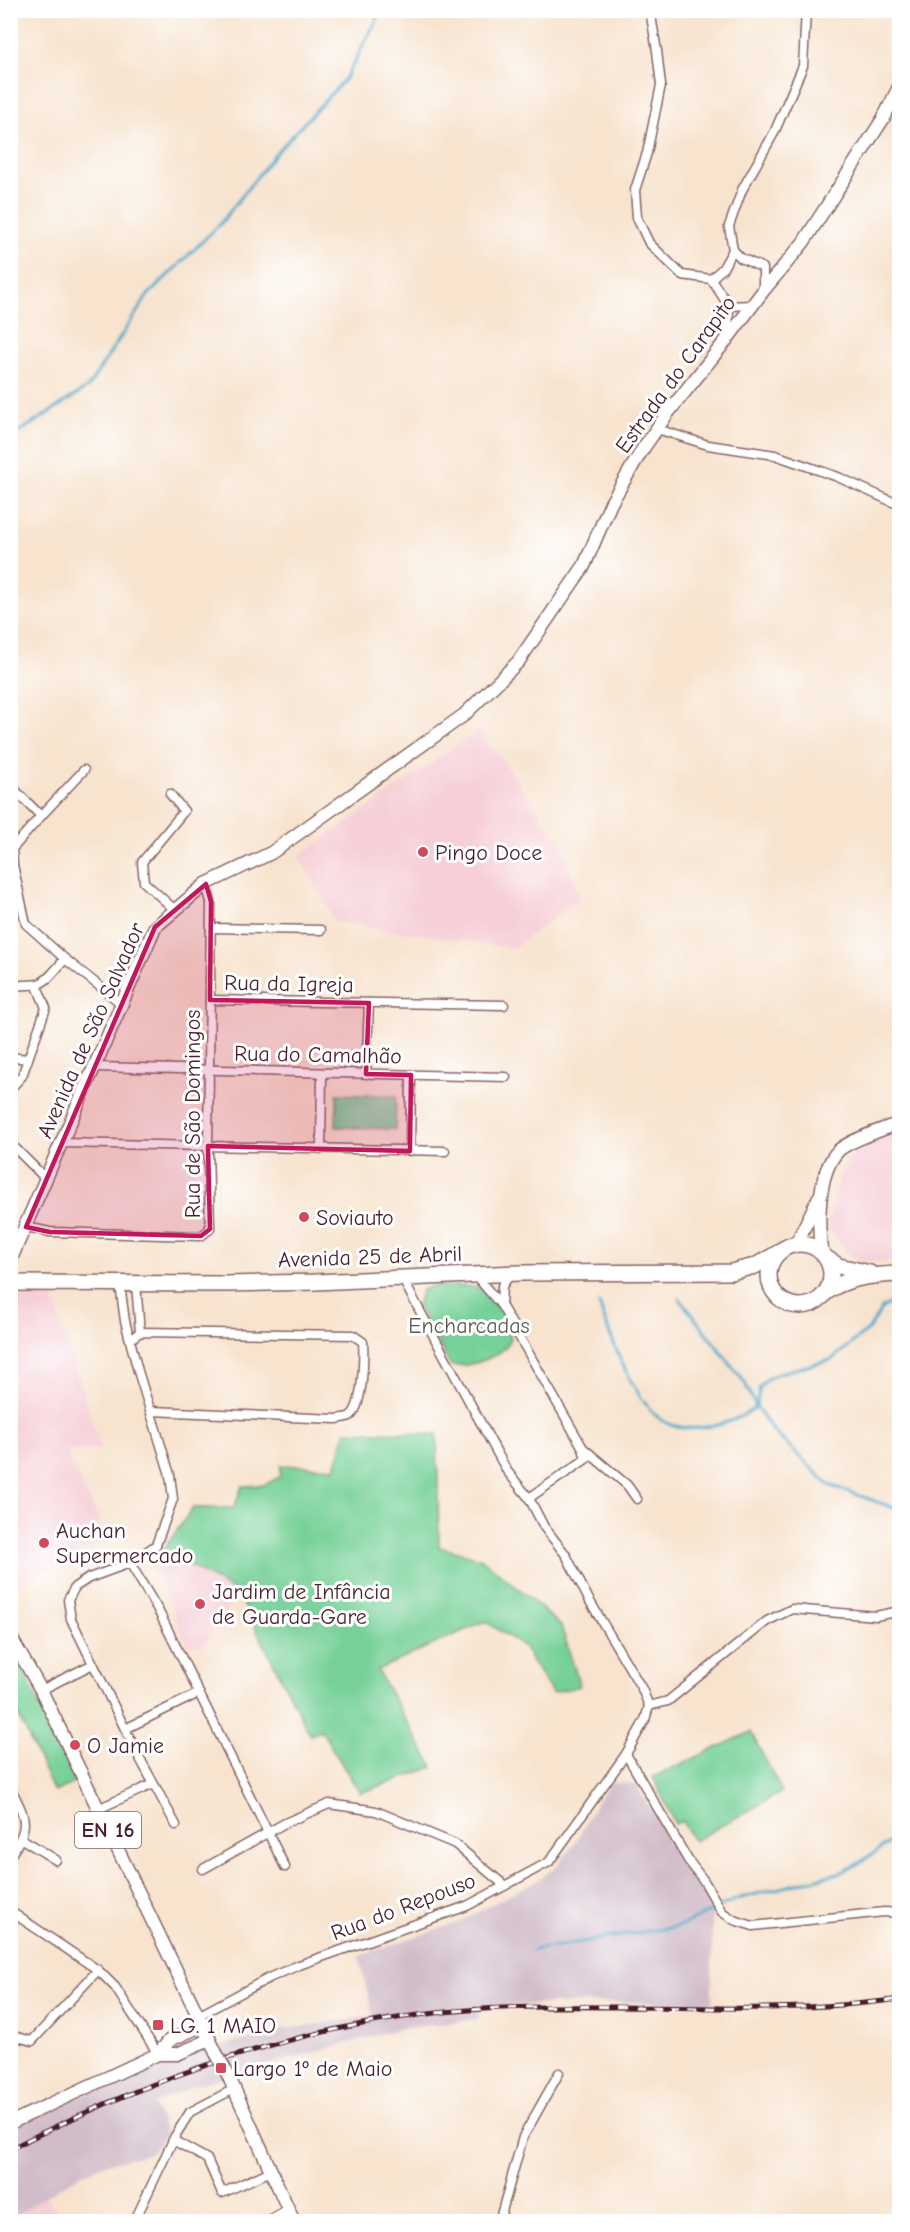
<svg xmlns="http://www.w3.org/2000/svg" width="910" height="2232" font-family="'Comic Neue',sans-serif">
	<style>
		.built { fill: #f6cfd7 }
		.industrial { fill: #d1bdc9 }
		.green { fill: #76d097; stroke: #607861; stroke-width: 1.5 }
		.lines { fill: none; stroke-linecap: round; stroke-linejoin: round }
		.stream { stroke: #4ca7ca; stroke-width: 3 }
		.street-casing { stroke: #876464; stroke-width: 11 }
		.secondary-casing { stroke: #876464; stroke-width: 15 }
		.primary-casing { stroke: #876464; stroke-width: 15 }
		.highway-casing { stroke: #876464; stroke-width: 18 }
		.street { stroke: #fff; stroke-width: 8 }
		.secondary { stroke: #fff; stroke-width: 12 }
		.primary { stroke: #fff; stroke-width: 12 }
		.highway { stroke: #fff; stroke-width: 15 }
		.rail-casing { stroke: #4a1f2b; stroke-width: 5 }
		.rail { stroke: #fff; stroke-width: 3; stroke-dasharray: 9; stroke-linecap: butt }
		.primary-bridge-casing { stroke: #876464; stroke-width: 15; stroke-linecap: butt }
		.primary-bridge { stroke: #fff; stroke-width: 12 }
		.marked { fill: #c2185b; fill-opacity: 0.2; stroke: #c2185b; stroke-width: 4.5; stroke-linejoin: round }
		.poi-dot { fill: #d1495b; stroke: #fff; stroke-width: 2 }
		.labels { text-anchor: middle; stroke-width: 6; stroke-linejoin: round; paint-order: stroke }
		.shield { fill: #fff; stroke: #80626b; stroke-width: 1.5 }
		.shield-label { font-size: 21px; font-weight: bold; fill: #4a1f2b }
		.street-label { font-size: 22px; fill: #4a1f2b; stroke: #fff }
		.poi-label { font-size: 22px; fill: #4a1f2b; stroke: #fff; text-anchor: start }
		.park-label { font-size: 22px; fill: #595d51; stroke: #fff }
	</style>
	<rect width="100%" height="100%" fill="#fff"/>
	<filter id="ink" filterUnits="userSpaceOnUse"><feTurbulence type="fractalNoise" baseFrequency=".0167" numOctaves="2"/><feDisplacementMap in="SourceGraphic" scale="12" xChannelSelector="R" yChannelSelector="G"/><feConvolveMatrix kernelMatrix="1 2 1 2 8 2 1 2 1" color-interpolation-filters="sRGB"/></filter>
	<filter id="wash" filterUnits="userSpaceOnUse"><feTurbulence type="fractalNoise" baseFrequency=".008" numOctaves="4" result="noise"/><feDisplacementMap in="SourceGraphic" scale="24" xChannelSelector="R" yChannelSelector="G"/><feGaussianBlur stdDeviation="1.35" result="paint"/><feColorMatrix in="noise" values="0 0 0 0 0 0 0 0 0 0 0 0 0 0 0 0 0 1.4 0 .05"/><feComposite in="paint" operator="in"/></filter>
	<g filter="url(#wash)">
		<rect width="100%" height="100%" fill="#f7e3ce"/>
		<g class="built">
			<polygon points="480,729 562,844 580,898 513,948 335,922 299,856"/>
			<polygon points="899,1127 899,1262 857,1261 849,1256 827,1227 840,1173 856,1150 881,1135"/>
			<polygon points="11,1293 53,1297 101,1450 66,1451 109,1540 11,1587"/>
			<polygon points="163,1550 238,1593 202,1647 199,1645 189,1646 186,1642 158,1577 152,1570 153,1559"/>
			<polygon points="46,2196 64,2221 11,2221 11,2218"/>
		</g>
		<polygon class="industrial" points="610,1783 635,1784 712,1906 712,2003 629,2002 478,2006 479,2019 399,2029 195,2085 154,2104 166,2134 152,2153 108,2163 76,2177 11,2218 11,2127 162,2060 278,2032 278,2030 373,2016 359,1956 459,1922 534,1882 555,1868 576,1842 594,1806"/>
		<g class="green">
			<polygon points="337,1094 396,1096 395,1129 336,1127"/>
			<path d="M432,1286H464L488,1289L505,1313L511,1339C501,1359 471,1366 451,1366L417,1305L422,1290Z"/>
			<polygon points="346,1431 437,1434 439,1547 480,1558 524,1593 561,1626 580,1686 552,1693 522,1645 485,1621 377,1670 433,1767 360,1793 321,1730 310,1735 238,1593 163,1550 193,1508 234,1508 242,1486 264,1485 280,1477 281,1465 335,1468"/>
			<polygon points="10,1642 76,1782 54,1792 11,1699"/>
			<polygon points="751,1732 782,1792 694,1841 682,1821 675,1824 653,1777"/>
		</g>
		<g class="lines">
			<g class="stream">
				<polyline points="10,438 88,387 148,295 220,224 275,154 345,79 375,24 380,10"/>
				<polyline points="680,1299 745,1383 756,1407 774,1432 829,1485 900,1510"/>
				<path d="M599,1304C610,1336 637,1412 669,1424C681,1429 693,1429 705,1427C724,1425 741,1418 756,1407L760,1387L767,1379L779,1373L831,1360L869,1329L882,1308L900,1297"/>
				<polyline points="533,1950 680,1926 737,1899 842,1872 861,1862 900,1835"/>
			</g>
		</g>
	</g>
	<g filter="url(#ink)">
		<g class="lines">
			<g class="street-casing">
				<g id="street">
					<polyline points="650,10 657,51 661,85 647,153 635,190 637,218 649,243 682,275 711,279 723,268 733,250 729,226 742,190 774,133 803,66 806,10"/>
					<polyline points="733,250 741,258 763,268 763,291"/>
					<polyline points="711,279 729,306 728,336"/>
					<polyline points="729,306 752,305"/>
					<polyline points="657,429 708,445 775,455 838,477 895,503 900,503"/>
					<polyline points="10,788 14,789 41,816 12,849 13,865 26,924 65,959 122,1004"/>
					<polyline points="170,794 184,811 142,862 144,882 175,910"/>
					<polyline points="41,816 84,770"/>
					<polyline points="211,928 321,930"/>
					<path d="M10,985C46,986 42,985 65,959"/>
					<polyline points="210,1000 504,1005"/>
					<polyline points="10,1057 28,1059"/>
					<polyline points="94,1067 506,1077"/>
					<polyline points="366,1074 369,1003"/>
					<polyline points="10,1089 22,1076 46,1008 37,986"/>
					<polyline points="10,1143 46,1179"/>
					<polyline points="62,1143 445,1151"/>
					<polyline points="321,1149 322,1073"/>
					<polyline points="410,1151 411,1075"/>
					<polyline points="26,1227 50,1232 201,1236 210,1229 208,1146 211,902 206,884"/>
					<polyline points="475,1275 501,1305 583,1448 586,1459 529,1498"/>
					<polyline points="402,1278 507,1471 529,1498 544,1527 566,1555 588,1598 642,1689 649,1706"/>
					<polyline points="136,1284 140,1332"/>
					<polyline points="120,1285 125,1321 138,1371 170,1475 173,1499 156,1545 130,1563 89,1578 75,1587 68,1600 71,1619 137,1753 176,1825"/>
					<polyline points="501,1305 502,1286 511,1273"/>
					<path d="M130,1340L140,1332L353,1335L363,1342C364,1357 363,1408 350,1416C347,1418 340,1418 336,1419L151,1411"/>
					<polyline points="583,1448 627,1485 637,1499"/>
					<polyline points="130,1563 158,1610 285,1867"/>
					<polyline points="41,1690 93,1664"/>
					<polyline points="649,1706 668,1701 767,1621 792,1609 876,1616 900,1611"/>
					<polyline points="125,1729 199,1693"/>
					<polyline points="626,1754 688,1860 704,1881 722,1912 734,1920 753,1926 884,1912 900,1913"/>
					<path d="M10,1787C26,1818 31,1825 10,1856"/>
					<polyline points="98,1809 153,1784"/>
					<polyline points="22,1839 56,1860"/>
					<polyline points="203,1869 285,1823 329,1804 376,1811 455,1844 504,1885"/>
					<polyline points="10,1911 98,1970 115,1987 158,2054"/>
					<polyline points="198,2016 271,1977 299,1965 467,1906 549,1862 626,1754 645,1720 649,1706"/>
					<polyline points="10,2035 32,2041 98,1970"/>
					<polyline points="173,2140 207,2159 222,2193 271,2171"/>
					<polyline points="134,2222 175,2136 190,2112 234,2089"/>
					<polyline points="499,2222 523,2137 559,2073"/>
				</g>
			</g>
			<g class="secondary-casing">
				<g id="secondary">
					<polyline points="796,1244 819,1197"/>
					<path d="M821,1251C818,1223 817,1175 837,1152C845,1142 886,1128 900,1123"/>
					<polyline points="10,1261 155,927 206,884 271,853 464,715 518,662 584,566 611,503 642,450 667,414 728,338 763,291 803,243 883,119 900,85"/>
					<polyline points="158,2054 177,2054 210,2040"/>
					<polyline points="10,2123 158,2054 170,2040 203,2025"/>
					<polyline points="269,2222 289,2211"/>
				</g>
			</g>
			<g class="primary-casing">
				<g id="primary">
					<polyline points="10,1636 41,1690 216,2053"/>
					<polyline points="228,2075 294,2222"/>
				</g>
			</g>
			<g class="highway-casing">
				<g id="highway">
					<circle cx="800" cy="1275" r="31"/>
					<polyline points="828,1259 839,1266 870,1273"/>
					<polyline points="10,1283 224,1284 315,1282 519,1273 731,1272 755,1266 778,1253"/>
					<path d="M825,1293C846,1277 874,1275 900,1274"/>
				</g>
			</g>
			<use href="#street" class="street"/>
			<use href="#secondary" class="secondary"/>
			<use href="#primary" class="primary"/>
			<use href="#highway" class="highway"/>
			<g class="rail-casing">
				<path id="rail" d="M10,2149C162,2071 330,2015 501,2008C634,2002 767,2017 900,1999"/>
			</g>
			<use href="#rail" class="rail"/>
			<g class="primary-bridge-casing">
				<polyline id="primary-bridge" points="216,2053 228,2075"/>
			</g>
			<use href="#primary-bridge" class="primary-bridge"/>
		</g>
	</g>
	<path class="marked" d="M206,884L211,902L210,1000L369,1003L366,1074L411,1075L410,1151L208,1146L210,1229L201,1236L50,1232L26,1227L155,927Z"/>
	<g class="poi-dot">
		<circle cx="423" cy="852" r="6"/>
		<circle cx="304" cy="1217" r="6"/>
		<circle cx="44" cy="1543" r="6"/>
		<circle cx="200" cy="1604" r="6"/>
		<circle cx="75" cy="1745" r="6"/>
		<rect x="152" y="2019" width="12" height="12" rx="3"/>
		<rect x="215" y="2062" width="12" height="12" rx="3"/>
	</g>
	<g class="labels">
		<rect class="shield" x="75" y="1812" width="66" height="36" rx="4.5"/>
		<g class="shield-label">
			<text x="108" y="1837">EN 16</text>
		</g>
		<g class="street-label">
			<text transform="translate(675 374) rotate(-54)" y="8">Estrada do Carapito</text>
			<text transform="translate(289 983) rotate(1)" y="8">Rua da Igreja</text>
			<text transform="translate(90 1030) rotate(-66)" y="8">Avenida de São Salvador</text>
			<text transform="translate(318 1054) rotate(1)" y="8">Rua do Camalhão</text>
			<text transform="translate(192 1114) rotate(-90)" y="8">Rua de São Domingos</text>
			<text transform="translate(370 1256) rotate(-2)" y="8">Avenida 25 de Abril</text>
			<text transform="translate(403 1906) rotate(-21)" y="8">Rua do Repouso</text>
		</g>
		<g class="poi-label">
			<text x="435" y="860">Pingo Doce</text>
			<text x="316" y="1225">Soviauto</text>
			<text x="56" y="1538">Auchan<tspan x="56" dy="25">Supermercado</tspan></text>
			<text x="212" y="1599">Jardim de Infância<tspan x="212" dy="25">de Guarda-Gare</tspan></text>
			<text x="87" y="1753">O Jamie</text>
			<text x="170" y="2033">LG. 1 MAIO</text>
			<text x="233" y="2076">Largo 1º de Maio</text>
		</g>
		<g class="park-label">
			<text x="469" y="1333">Encharcadas</text>
		</g>
	</g>
	<rect width="910" height="2232" fill="none" stroke="#fff" stroke-width="36"/>
</svg>
